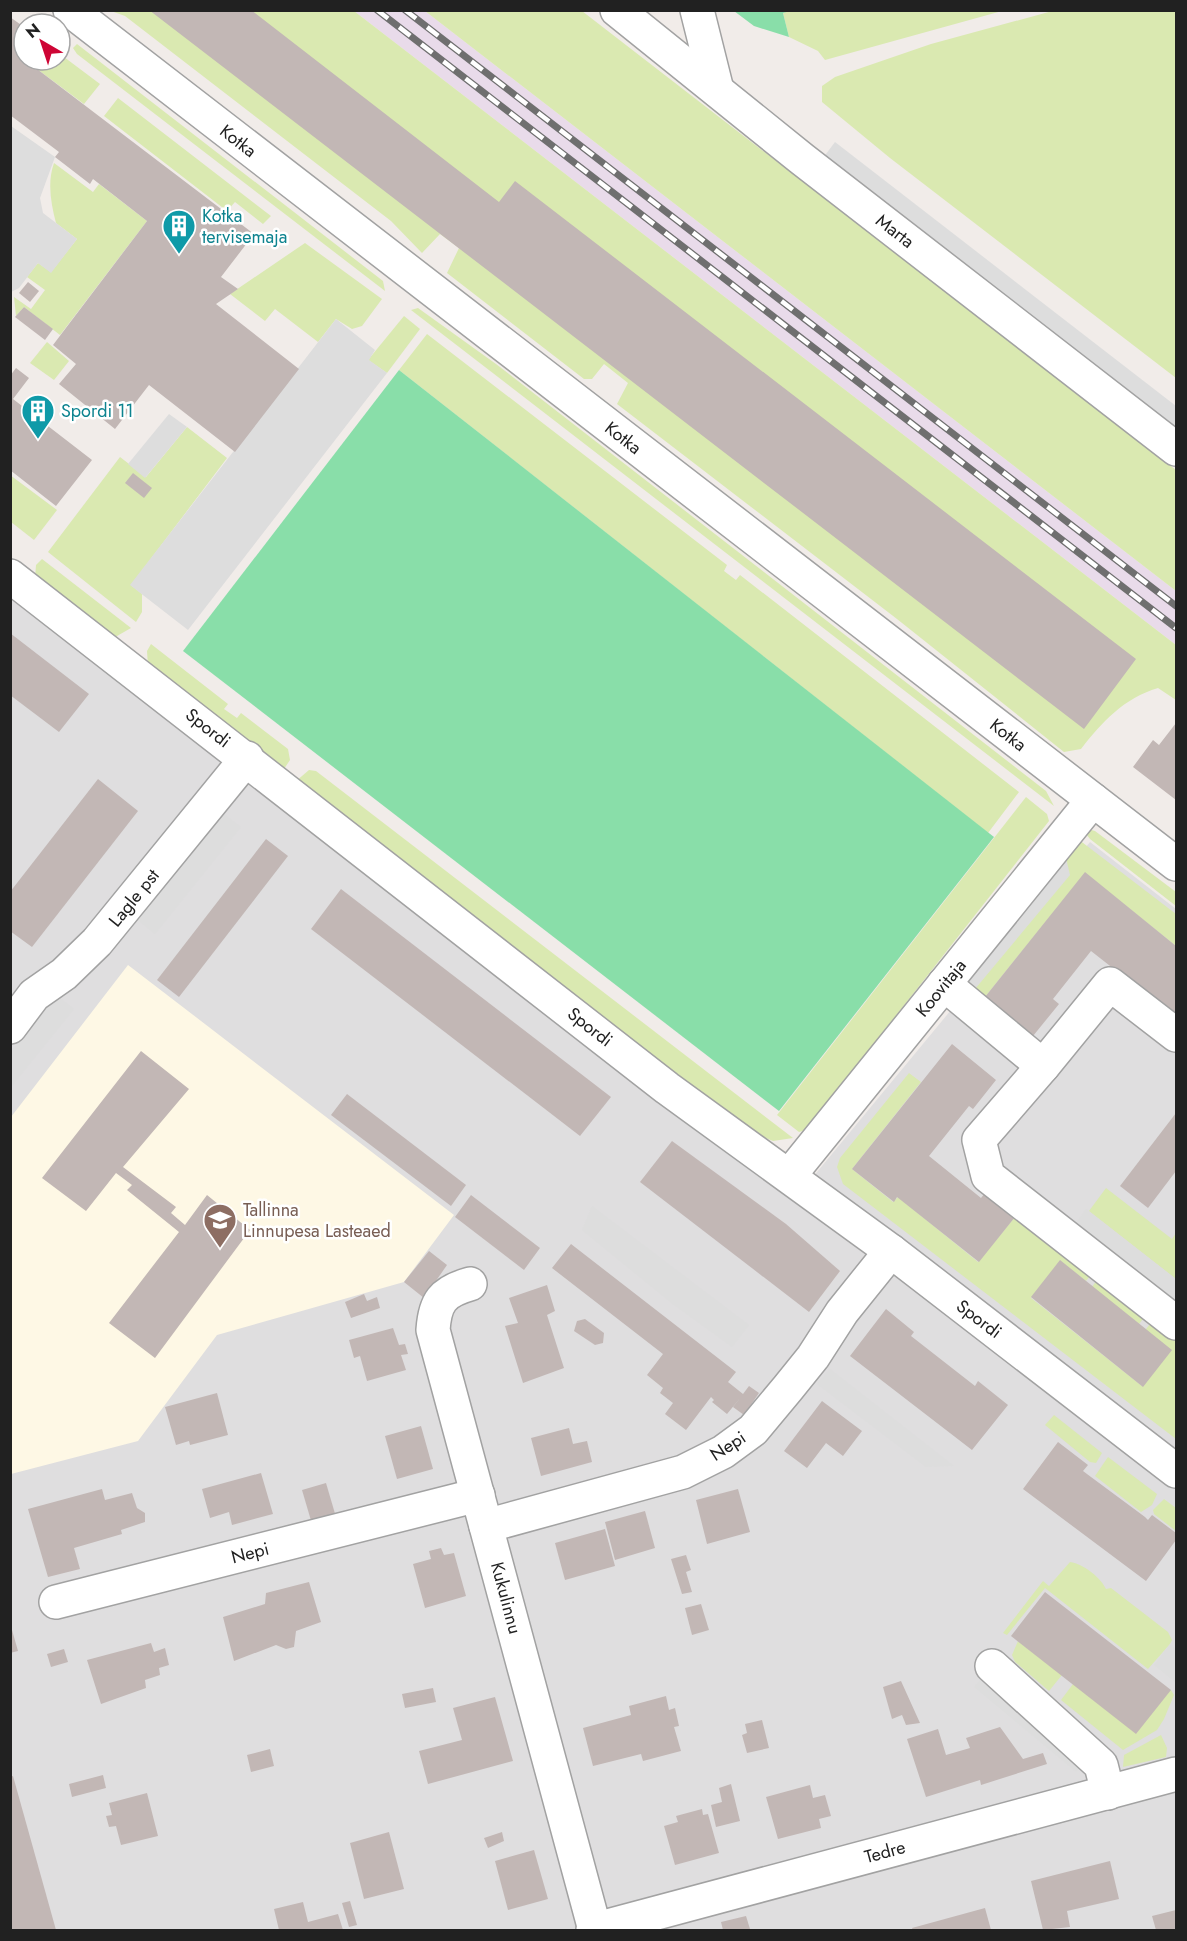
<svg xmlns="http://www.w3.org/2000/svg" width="1187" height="1941" font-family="Jost,sans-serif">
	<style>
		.residential { fill: #dfdedf }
		.industrial { fill: #e9dbea }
		.education { fill: #fef8e5 }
		.grass { fill: #dae9b1 }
		.pitch { fill: #89dea9 }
		.parking { fill: #ddd }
		.building { fill: #c2b7b5 }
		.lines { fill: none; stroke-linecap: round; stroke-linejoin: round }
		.minor-casing { stroke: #a2a2a2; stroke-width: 36 }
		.minor { stroke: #fff; stroke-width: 33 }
		.rail-casing { stroke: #6f6f6f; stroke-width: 7 }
		.rail { stroke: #fff; stroke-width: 4.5; stroke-dasharray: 14; stroke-linecap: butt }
		.labels { text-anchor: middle; stroke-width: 5; stroke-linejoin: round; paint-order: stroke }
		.street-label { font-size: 18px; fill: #212121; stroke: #fff }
		.culture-label { font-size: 18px; fill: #0d838f; stroke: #fff; text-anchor: start }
		.education-label { font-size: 18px; fill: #785e54; stroke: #fff; text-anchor: start }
	</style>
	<rect width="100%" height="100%" fill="#f1ece9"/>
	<polygon class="residential" points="10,599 803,1189 1090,842 1176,909 1176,1930 11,1930"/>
	<polygon class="industrial" points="354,11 425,11 1176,591 1176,645"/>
	<polygon class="education" points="128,965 454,1215 404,1282 217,1335 138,1441 11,1474 11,1117"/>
	<g class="grass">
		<polygon points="790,10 1002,11 825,60 818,51 789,37 783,13"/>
		<polygon points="1056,10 1176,11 1176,378 890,158 822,102 822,86 835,77 931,44"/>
		<path d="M111,11H354L1176,645V700L1158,688C1124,698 1102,722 1081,749L1064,752L897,619L617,404L628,383L604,364L592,379H584L447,273L459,248L440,234L422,253L391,221L125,16Z"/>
		<polygon points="425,11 582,11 1176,470 1176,591"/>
		<polygon points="77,44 383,281 385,291 77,54 73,48"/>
		<polygon points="60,54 100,84 84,104 37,69 44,60 60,60"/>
		<polygon points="118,98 271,216 263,224 235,202 227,211 104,116"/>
		<path d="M54,163L93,192L99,184L147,221L60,335L24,307L16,316L14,297L31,309L45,290L27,277L38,263L51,272L77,239L56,223C51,203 47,183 54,163Z"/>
		<polygon points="305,243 382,299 362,326 352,329 336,319 318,342 275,309 265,321 230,294"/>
		<polygon points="418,308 496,364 1046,791 1054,806 411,310"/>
		<polygon points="404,316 420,329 387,373 368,360"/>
		<polygon points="427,334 727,565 724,571 736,580 740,575 1019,792 988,833 399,370"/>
		<polygon points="47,342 69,361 54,380 30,363"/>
		<polygon points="187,427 227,458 131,585 142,594 142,612 136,622 48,552 120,457 146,477"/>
		<polygon points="10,475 57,510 34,540 11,522"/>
		<polygon points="42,559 131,628 117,636 109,636 35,578 36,565"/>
		<polygon points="151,644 228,704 224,709 237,718 241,713 288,749 290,760 282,772 148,666 147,651"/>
		<polygon points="309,770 316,771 793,1138 773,1141 756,1134 295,782"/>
		<polygon points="1026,797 1047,814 1049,821 806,1130 799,1132 777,1115"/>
		<polygon points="1088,829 1095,831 1176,892 1176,906 1090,839 1083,830"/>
		<polygon points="1074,836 1176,914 1176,946 1085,873 985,997 1033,1036 1024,1046 970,995"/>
		<polygon points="909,1073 921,1082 852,1169 893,1202 898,1197 978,1262 1015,1217 1093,1272 1086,1281 1060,1261 1031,1298 1142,1386 1146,1329 1154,1319 1176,1337 1176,1439 843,1184 837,1167 840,1158"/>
		<polygon points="1106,1188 1172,1239 1176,1233 1176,1279 1089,1211"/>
		<polygon points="1099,1277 1147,1314 1139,1324 1092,1287"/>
		<polygon points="1054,1415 1102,1453 1096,1463 1090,1462 1045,1425"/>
		<polygon points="1108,1457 1157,1494 1152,1505 1141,1512 1095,1476"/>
		<polygon points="1164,1499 1176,1508 1176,1531 1154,1514 1153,1510"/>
		<path d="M1070,1562C1084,1564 1101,1578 1106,1589L1111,1588L1168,1632L1172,1640L1170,1644L1148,1669L1045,1588L1007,1635L1003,1633L1043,1581L1049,1586Z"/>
		<polygon points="1018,1641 1062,1675 1049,1691 1015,1662 1012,1655"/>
		<polygon points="1073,1684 1171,1690 1174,1695 1164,1719 1157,1730 1123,1750 1061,1700"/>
		<polygon points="1161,1735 1167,1748 1166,1757 1123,1767 1124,1755"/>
	</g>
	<g class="pitch">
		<polygon points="734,11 790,11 783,13 789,37 754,26"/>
		<polygon points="399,370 994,837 779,1111 183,651"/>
	</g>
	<g class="parking">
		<polygon points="11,126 55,157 40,198 43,213 77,239 51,273 38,263 19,288 11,292"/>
		<polygon points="835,142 1176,406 1176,431 823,158"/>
		<polygon points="336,319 375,350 369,360 387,373 188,630 130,585"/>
		<polygon points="169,414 187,427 145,478 128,464"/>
		<polygon points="220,811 241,827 155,934 134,917"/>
		<polygon points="1062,841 1070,875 970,995 950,977"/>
		<polygon points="56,995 74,1009 11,1087 11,1051"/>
		<polygon points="592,1206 749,1325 732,1347 674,1305 582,1230"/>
		<polygon points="1086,1209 1176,1279 1176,1310 1072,1229"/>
		<polygon points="830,1369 954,1466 926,1467 817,1384"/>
		<polygon points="1170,1644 1176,1649 1176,1683 1154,1665"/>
		<polygon points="992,1666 1092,1756 1076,1772 974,1687"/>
	</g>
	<g class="building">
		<polygon points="149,10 251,10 499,202 515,181 1136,659 1084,729"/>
		<polygon points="10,17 24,27 24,60 44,60 37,69 254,234 221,277 238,289 216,304 299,369 235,452 149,385 115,429 59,384 76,364 53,345 147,221 93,179 90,184 55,157 59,152 10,115"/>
		<polygon points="28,282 39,291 30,302 19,293"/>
		<polygon points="24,307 53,329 45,340 15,317"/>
		<polygon points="16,368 29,378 13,399 92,460 56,506 10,470 10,376"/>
		<polygon points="133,473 152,488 144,498 125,483"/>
		<polygon points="10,633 89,694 59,732 10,695"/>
		<polygon points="1176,723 1176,800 1133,767 1153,740 1159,745"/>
		<polygon points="98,779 138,811 32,947 10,931 10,892"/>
		<polygon points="266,839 288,856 179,997 157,980"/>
		<polygon points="1085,872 1176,946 1176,1014 1171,1021 1142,991 1091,951 1053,999 1059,1004 1033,1036 985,997"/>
		<polygon points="341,889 611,1097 580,1136 311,929"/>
		<polygon points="952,1044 996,1080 973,1109 969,1106 929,1156 981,1198 985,1193 1015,1217 979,1262 897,1197 894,1202 852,1169"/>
		<polygon points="141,1051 189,1089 123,1167 176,1207 171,1213 185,1225 207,1195 250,1230 155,1358 109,1323 179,1232 127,1190 132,1185 116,1173 86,1211 42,1178"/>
		<polygon points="347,1094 466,1185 451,1206 331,1115"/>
		<polygon points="1176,1113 1176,1171 1148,1208 1120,1186"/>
		<polygon points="672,1141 786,1224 840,1271 809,1312 640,1182"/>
		<polygon points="471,1195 540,1248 524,1270 455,1217"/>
		<polygon points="571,1244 736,1372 728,1382 743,1394 749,1386 759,1393 744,1415 733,1407 741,1397 727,1414 712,1402 714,1400 711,1397 686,1430 665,1414 673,1403 660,1393 663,1388 647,1375 663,1354 552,1268"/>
		<polygon points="429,1251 447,1265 424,1298 404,1282"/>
		<polygon points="1060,1260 1172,1350 1143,1387 1031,1297"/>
		<polygon points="547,1285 555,1311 547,1315 564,1368 523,1383 505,1326 518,1323 509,1298"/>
		<polygon points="364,1294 367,1301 377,1297 380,1308 351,1318 345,1302"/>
		<polygon points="886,1309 914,1332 911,1336 975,1386 978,1381 1008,1405 972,1450 850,1356"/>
		<polygon points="585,1319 604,1333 603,1343 595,1345 574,1331 577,1321"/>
		<polygon points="393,1328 399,1345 405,1344 408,1354 401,1355 406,1370 367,1381 360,1356 354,1358 349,1340"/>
		<polygon points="217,1393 228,1435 190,1445 189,1441 176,1445 165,1407"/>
		<polygon points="822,1401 862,1431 843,1456 826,1443 807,1468 784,1451"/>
		<polygon points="421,1426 433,1469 397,1479 385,1436"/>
		<polygon points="569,1428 573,1444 587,1441 592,1462 541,1476 531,1438"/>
		<polygon points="1058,1442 1088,1465 1083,1471 1091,1477 1145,1517 1148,1520 1152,1515 1176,1533 1176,1540 1146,1581 1023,1489"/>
		<polygon points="261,1473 273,1514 232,1525 229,1512 210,1518 202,1489"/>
		<polygon points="326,1483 336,1517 312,1524 302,1490"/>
		<polygon points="102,1489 105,1500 132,1493 137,1508 145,1513 145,1522 121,1530 122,1534 74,1548 80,1569 48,1577 28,1509"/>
		<polygon points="738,1489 750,1532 707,1544 696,1500"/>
		<polygon points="645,1511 655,1548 615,1560 605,1522"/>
		<polygon points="605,1529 615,1566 565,1580 555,1543"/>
		<polygon points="441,1548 444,1555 454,1553 466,1596 425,1608 413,1564 431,1559 429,1551"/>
		<polygon points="686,1555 691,1570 686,1572 692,1592 682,1594 671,1559"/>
		<polygon points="309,1582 321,1622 296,1631 294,1647 286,1649 276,1645 234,1661 223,1617 265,1604 266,1593"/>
		<polygon points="1045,1592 1171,1690 1136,1734 1011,1636"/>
		<polygon points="701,1604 709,1630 692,1635 685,1608"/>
		<polygon points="10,1623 18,1651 10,1653"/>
		<polygon points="151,1643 154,1652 165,1648 169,1665 159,1668 160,1675 145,1680 146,1688 101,1704 87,1660"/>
		<polygon points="64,1649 68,1662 51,1667 47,1654"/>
		<polygon points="901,1681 920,1723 906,1725 902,1715 892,1719 883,1687"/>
		<polygon points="433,1688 436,1702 405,1708 402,1694"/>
		<polygon points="666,1696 669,1710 675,1708 679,1726 674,1727 681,1751 643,1761 641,1754 593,1766 583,1728 631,1715 629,1706"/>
		<polygon points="495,1697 513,1761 428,1784 419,1751 462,1740 453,1708"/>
		<polygon points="762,1720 769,1748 747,1753 742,1735 747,1733 745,1724"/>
		<polygon points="1000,1727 1023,1759 1043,1753 1047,1764 981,1785 980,1780 926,1797 907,1739 938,1729 946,1755 970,1748 966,1738"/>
		<polygon points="270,1749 274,1766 251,1772 247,1755"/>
		<polygon points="103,1775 106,1788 72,1797 69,1784"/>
		<polygon points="13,1776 56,1930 10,1930 10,1777"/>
		<polygon points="731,1784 740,1821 716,1827 711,1805 722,1802 719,1788"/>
		<polygon points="810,1785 813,1798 825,1795 831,1816 819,1819 821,1828 778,1839 766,1797"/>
		<polygon points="147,1793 158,1836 121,1845 116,1826 109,1827 106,1816 112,1815 109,1803"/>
		<polygon points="702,1809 703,1815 708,1814 719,1853 675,1865 664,1826 678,1822 676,1816"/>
		<polygon points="389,1832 404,1889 364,1899 350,1843"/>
		<polygon points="502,1832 504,1841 488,1848 484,1838"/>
		<polygon points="534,1850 548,1899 508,1910 495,1861"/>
		<polygon points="1110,1861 1119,1899 1067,1911 1070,1927 1043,1930 1031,1881"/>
		<polygon points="350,1901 357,1925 349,1927 342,1903"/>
		<polygon points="303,1902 308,1922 338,1914 343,1930 279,1930 274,1909"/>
		<polygon points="985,1908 991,1930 913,1930 912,1928"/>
		<polygon points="1176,1910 1176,1930 1156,1930 1152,1916"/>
		<polygon points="746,1916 750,1929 723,1930 721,1922"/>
	</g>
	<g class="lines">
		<g class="minor-casing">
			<g id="minor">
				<polyline points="70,10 1176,864"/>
				<polyline points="617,10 802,159 1176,449"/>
				<polyline points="697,10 717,90"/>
				<polyline points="10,576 667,1088 891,1251 1176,1471"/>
				<polyline points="944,984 1043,1066 1110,984 1176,1035"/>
				<polyline points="10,1027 34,995 64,974 97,942 247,758"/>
				<polyline points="1043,1066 979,1140 988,1176 1176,1323"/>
				<polyline points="789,1176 1093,800"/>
				<path d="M470,1284C442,1292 435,1302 433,1330L595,1930"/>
				<polyline points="486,1526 683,1472 723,1452 753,1430 788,1388 813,1357 842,1312 891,1251"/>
				<polyline points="56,1602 478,1495"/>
				<polyline points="992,1666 1101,1765 1108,1793"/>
				<polyline points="593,1930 1176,1774"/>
			</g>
		</g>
		<use href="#minor" class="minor"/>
		<g class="rail-casing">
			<g id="rail">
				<polyline points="377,10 1176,628"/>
				<polyline points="405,10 1176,606"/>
			</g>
		</g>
		<use href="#rail" class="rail"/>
	</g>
	<defs>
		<g id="building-pin" transform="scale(1.725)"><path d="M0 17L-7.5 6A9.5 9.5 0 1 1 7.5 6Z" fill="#0f9aa8" stroke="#fff"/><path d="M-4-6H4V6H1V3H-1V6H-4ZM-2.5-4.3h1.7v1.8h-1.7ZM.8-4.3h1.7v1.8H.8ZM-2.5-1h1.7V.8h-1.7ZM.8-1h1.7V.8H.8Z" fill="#fff"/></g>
		<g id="school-pin" transform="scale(1.725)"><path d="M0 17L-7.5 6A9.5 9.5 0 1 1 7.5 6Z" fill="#8d6e63" stroke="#fff"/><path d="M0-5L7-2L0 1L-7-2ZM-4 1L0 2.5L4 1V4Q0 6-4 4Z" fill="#fff"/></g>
	</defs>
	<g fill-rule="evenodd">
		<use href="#building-pin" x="179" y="226"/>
		<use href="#building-pin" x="38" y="411"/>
		<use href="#school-pin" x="220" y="1220"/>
	</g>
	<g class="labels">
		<g class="street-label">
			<text transform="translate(238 141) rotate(38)" y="6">Kotka</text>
			<text transform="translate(895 231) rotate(38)" y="6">Marta</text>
			<text transform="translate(623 438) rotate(38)" y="6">Kotka</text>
			<text transform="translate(208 728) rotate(38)" y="6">Spordi</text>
			<text transform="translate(1008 735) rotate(38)" y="6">Kotka</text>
			<text transform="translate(134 898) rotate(-51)" y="6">Lagle pst</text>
			<text transform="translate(941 988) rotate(-51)" y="6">Koovitaja</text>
			<text transform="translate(590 1027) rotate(38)" y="6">Spordi</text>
			<text transform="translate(979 1319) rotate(37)" y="6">Spordi</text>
			<text transform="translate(728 1446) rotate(-33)" y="6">Nepi</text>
			<text transform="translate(250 1553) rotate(-14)" y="6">Nepi</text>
			<text transform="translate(506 1598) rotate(75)" y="6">Kukulinnu</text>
			<text transform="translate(885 1852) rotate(-15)" y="6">Tedre</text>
		</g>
		<g class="culture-label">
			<text x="202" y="222">Kotka<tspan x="202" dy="21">tervisemaja</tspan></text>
			<text x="61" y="417">Spordi 11</text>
		</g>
		<g class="education-label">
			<text x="243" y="1216">Tallinna<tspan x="243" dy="21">Linnupesa Lasteaed</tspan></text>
		</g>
	</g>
	<rect width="1187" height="1941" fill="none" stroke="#212121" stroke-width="24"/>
	<g transform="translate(42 42) rotate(321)"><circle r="28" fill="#ffffff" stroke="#a6a6a6" stroke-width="1.5"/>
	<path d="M0-4.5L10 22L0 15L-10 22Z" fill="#ce0535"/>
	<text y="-9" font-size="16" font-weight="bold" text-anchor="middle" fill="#212121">N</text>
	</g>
</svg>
